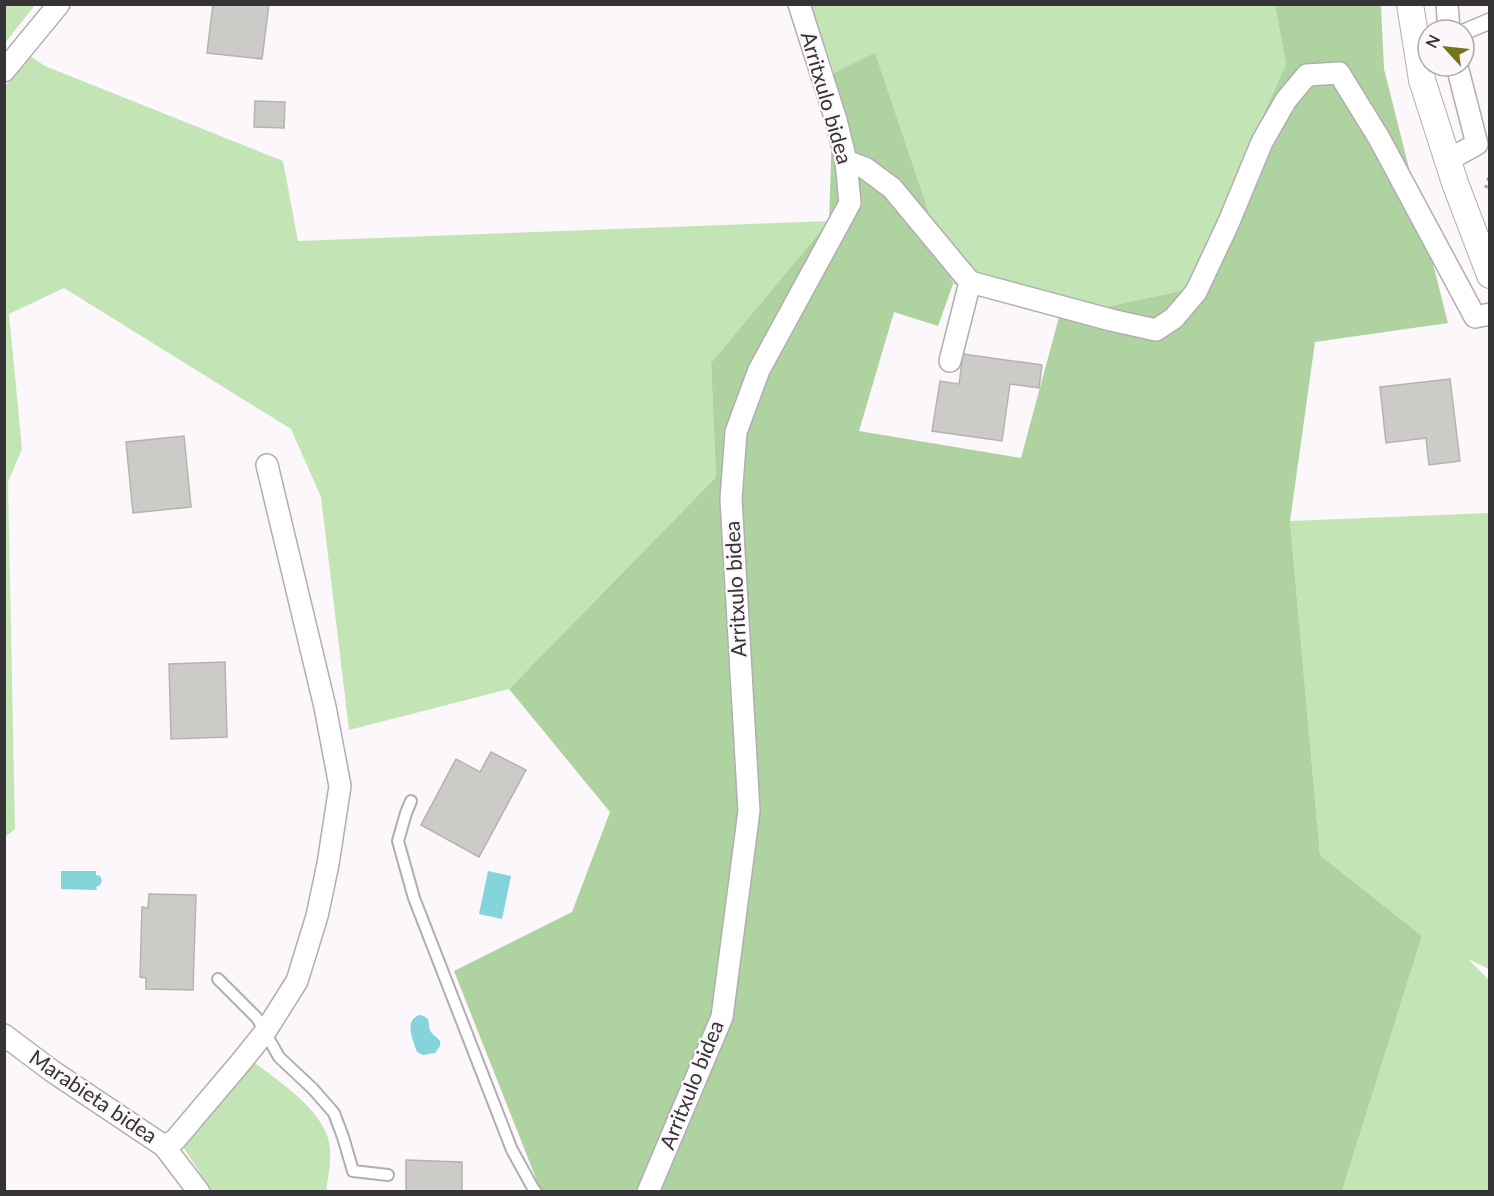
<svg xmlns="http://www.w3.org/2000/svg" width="1494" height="1196" font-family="Lato,sans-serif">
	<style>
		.green { fill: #c3e5b5 }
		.forest { fill: #aed2a0 }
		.water { fill: #85d4dc }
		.building { fill: #cdcbc7; stroke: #b5b3af; stroke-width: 1.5 }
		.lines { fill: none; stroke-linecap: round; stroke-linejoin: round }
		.service-casing { stroke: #b1aeb1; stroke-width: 14 }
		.pedestrian-casing { stroke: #b1aeb1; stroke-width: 18 }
		.minor-casing { stroke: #b1aeb1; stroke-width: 24 }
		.tertiary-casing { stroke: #b1aeb1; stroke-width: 28 }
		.path { stroke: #aeabae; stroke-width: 4; stroke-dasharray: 3 4.5; stroke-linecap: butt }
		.service { stroke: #fff; stroke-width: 10 }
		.pedestrian { stroke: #fff; stroke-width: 15 }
		.minor { stroke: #fff; stroke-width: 21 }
		.tertiary { stroke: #fff; stroke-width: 26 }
		.labels { text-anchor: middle; stroke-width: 4.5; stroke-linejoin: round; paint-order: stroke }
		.street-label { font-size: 21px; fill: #353335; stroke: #fbf7fa }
	</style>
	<rect width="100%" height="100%" fill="#fbf7fa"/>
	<g class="green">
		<polygon points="5,4 35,5 5,43 4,5"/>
		<polygon points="811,5 1275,5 1286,64 1185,290 1059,317 953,284 875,54 834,73"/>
		<polygon points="30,56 45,66 283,161 298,241 829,221 711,363 716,477 509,689 349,730 321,497 291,429 64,288 9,314 22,449 8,482 15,829 5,837 4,88"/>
		<polygon points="1489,513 1489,969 1468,959 1489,980 1489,1191 1342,1191 1422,936 1320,855 1290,521"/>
		<path d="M255,1063C281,1083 328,1113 330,1149C331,1163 328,1178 326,1191H212L183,1147Z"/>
	</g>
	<polygon class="forest" points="1275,5 1381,5 1384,69 1448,323 1315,342 1290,521 1320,855 1422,936 1342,1191 541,1191 454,971 572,912 610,812 509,689 716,477 711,363 829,221 834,73 875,53 953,284 938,326 894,312 859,431 1021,458 1059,317 1185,290 1286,64"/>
	<g class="water">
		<path d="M61,871H96V875L100,876C103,881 102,885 96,887L97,890L61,889Z"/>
		<polygon points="488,871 511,876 502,919 479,914"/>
		<path d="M420,1015C432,1019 427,1020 430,1030C431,1034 437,1037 440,1041V1046L435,1053L423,1055L417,1052C413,1040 403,1020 420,1015Z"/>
	</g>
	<g class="building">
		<polygon points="213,4 269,4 262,59 207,53"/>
		<polygon points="255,101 285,102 284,128 254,127"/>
		<polygon points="963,354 1042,365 1039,388 1010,384 1002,441 932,431 940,381 959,384"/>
		<polygon points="1450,379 1460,461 1429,465 1426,438 1386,443 1380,387"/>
		<polygon points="184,436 191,507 133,513 126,442"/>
		<polygon points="225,662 227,737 171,739 169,664"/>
		<polygon points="491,752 526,770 479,857 421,825 456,759 480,772"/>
		<polygon points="149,894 196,895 193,990 146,989 146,978 140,977 142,907 148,908"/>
		<polygon points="406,1160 462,1162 462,1192 406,1192"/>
	</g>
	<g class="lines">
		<g class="service-casing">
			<g id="service">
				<polyline points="411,801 406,813 398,841 414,898 512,1150 533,1188 536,1192"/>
				<polyline points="218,979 257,1018 279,1057 313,1089 334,1113 343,1137 353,1171 388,1175"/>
			</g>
		</g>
		<g class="pedestrian-casing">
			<polyline id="pedestrian" points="1464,32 1490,21"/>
		</g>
		<g class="minor-casing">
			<g id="minor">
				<polyline points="1447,4 1449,30"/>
				<polyline points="4,71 59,4"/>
				<polyline points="1448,160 1477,144 1457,66"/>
				<polyline points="846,161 865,168 892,188 970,282 1111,320 1156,330 1174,318 1196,292 1228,224 1262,142 1286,100 1307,75 1339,73 1379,138 1475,317 1490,314"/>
				<polyline points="950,361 970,282"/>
				<polyline points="4,1035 52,1071 164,1146 199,1192"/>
				<polyline points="164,1146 175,1140 241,1062 265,1032 297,981 317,916 328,864 340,786 325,707 267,465"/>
				<polyline points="648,1192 722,1017 749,811 731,499 736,432 759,370 850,203 846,161 836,120 799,4"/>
			</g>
		</g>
		<g class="tertiary-casing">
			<polyline id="tertiary" points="1410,4 1422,80 1455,183 1490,275"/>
		</g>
		<polyline class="path" points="1486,188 1490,174"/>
		<use href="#service" class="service"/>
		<use href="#pedestrian" class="pedestrian"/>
		<use href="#minor" class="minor"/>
		<use href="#tertiary" class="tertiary"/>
	</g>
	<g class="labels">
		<g class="street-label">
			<text transform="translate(826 98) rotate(74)" y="7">Arritxulo bidea</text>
			<text transform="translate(736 589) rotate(-93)" y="7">Arritxulo bidea</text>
			<text transform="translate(692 1085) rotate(-68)" y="7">Arritxulo bidea</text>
			<text transform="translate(93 1097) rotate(34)" y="7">Marabieta bidea</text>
		</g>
	</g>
	<rect width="1494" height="1196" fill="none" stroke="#353335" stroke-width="12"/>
	<g transform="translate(1446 48) rotate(297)"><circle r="28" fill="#fbf7fa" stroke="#aca9ab" stroke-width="1.5"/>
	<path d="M0-4.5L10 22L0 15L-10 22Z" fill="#747419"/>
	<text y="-9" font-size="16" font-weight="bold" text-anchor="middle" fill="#353335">N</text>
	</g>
</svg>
